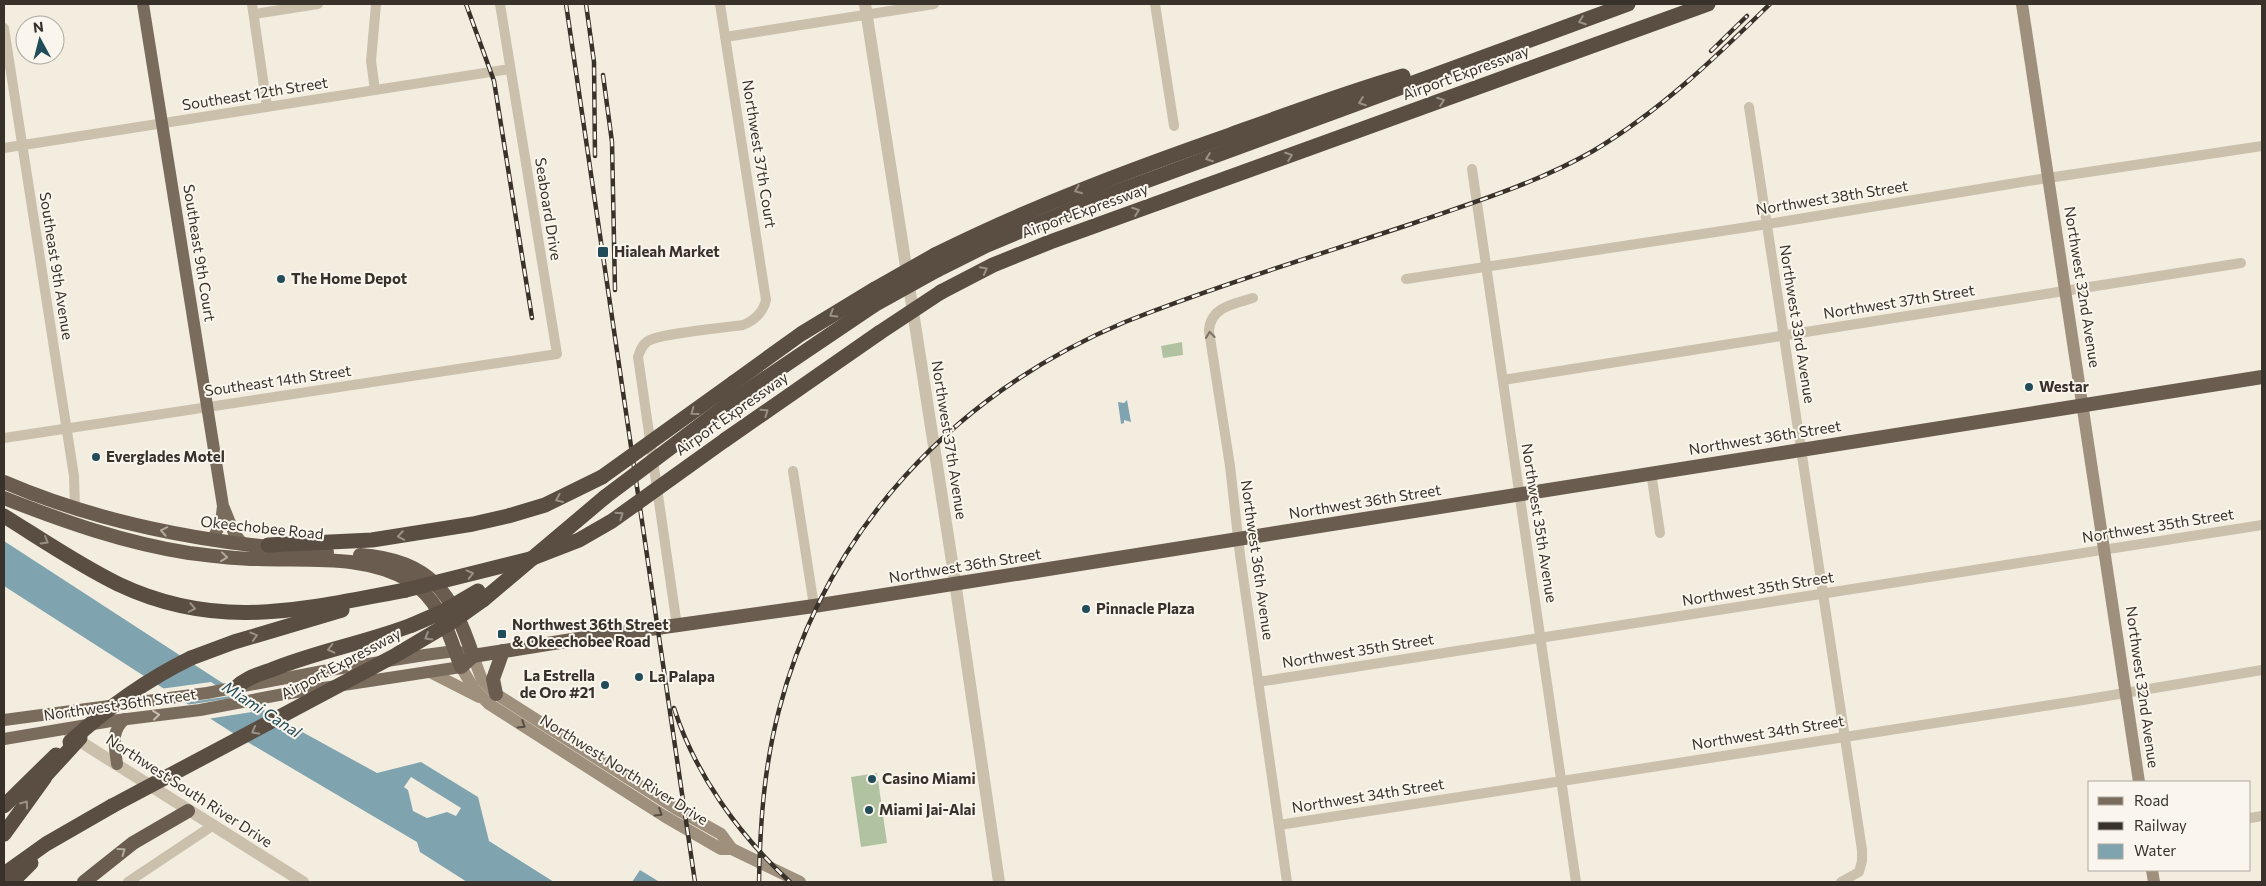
<svg xmlns="http://www.w3.org/2000/svg" width="2266" height="886" font-family="Commissioner,sans-serif">
	<style>
		.green { fill: #b0c2a0 }
		.water { fill: #80a4af; fill-rule: evenodd }
		.pier { fill: #f3ede0 }
		.lines { fill: none; stroke-linecap: round; stroke-linejoin: round }
		.minor { stroke: #cbc0ac; stroke-width: 10 }
		.tertiary { stroke: #cbc0ac; stroke-width: 12 }
		.secondary { stroke: #9f907d; stroke-width: 12 }
		.primary { stroke: #7a6c5c; stroke-width: 12 }
		.trunk { stroke: #6a5d4f; stroke-width: 14 }
		.motorway { stroke: #5a4e42; stroke-width: 15 }
		.rail-casing { stroke: #39322b; stroke-width: 4.5 }
		.rail { stroke: #faf6ed; stroke-width: 2.5; stroke-dasharray: 8; stroke-linecap: butt }
		.motorway-bridge { stroke: #5a4e42; stroke-width: 15 }
		.oneway { stroke: #9a9186 }
		.oneway2 { stroke: #7b7265 }
		.oneway3 { stroke: #b2aa9e }
		.oneway4 { stroke: #c7bfb3 }
		.oneway5 { stroke: #584e44 }
		.poi-dot { fill: #214c5a; stroke: #faf6ed; stroke-width: 2 }
		.labels { text-anchor: middle; stroke-width: 4; stroke-linejoin: round; paint-order: stroke }
		.street-label { font-size: 15px; fill: #39322b; stroke: #faf6ed }
		.poi-label { font-size: 15px; font-weight: bold; fill: #39322b; stroke: #faf6ed; text-anchor: start }
		.water-label { font-size: 16px; font-style: italic; fill: #214c5a; stroke: #faf6ed }
	</style>
	<rect width="100%" height="100%" fill="#f3ede0"/>
	<g class="green">
		<polygon points="1182,342 1183,355 1163,358 1161,346"/>
		<polygon points="877,773 887,843 861,847 851,777"/>
	</g>
	<g class="water">
		<polygon points="1127,400 1131,422 1124,420 1124,423 1121,424 1118,402 1124,403"/>
		<path d="M4,541L275,717L377,773L421,762L478,797L489,841L554,882H467L420,852L417,842L239,737L4,586ZM411,777L461,808L456,816L447,812L427,818L413,811L408,790L404,787Z"/>
		<polygon points="640,870 658,881 658,882 632,882"/>
	</g>
	<g class="pier">
		<polygon points="211,682 231,696 183,703 160,689"/>
		<polygon points="233,698 252,712 207,719 186,705"/>
	</g>
	<g class="lines">
		<g class="minor">
			<polyline points="252,4 267,107"/>
			<polyline points="1155,4 1174,126"/>
			<polyline points="254,14 318,4"/>
			<polyline points="4,28 74,476 75,509"/>
			<polyline points="725,37 934,4"/>
			<polyline points="375,90 371,61 376,4"/>
			<polyline points="1749,107 1862,850 1862,861 1859,872 1841,882"/>
			<polyline points="4,148 510,69"/>
			<polyline points="1472,169 1576,882"/>
			<polyline points="1406,279 1768,224 2028,181 2262,146"/>
			<path d="M1253,298C1234,304 1210,307 1209,331L1230,466L1240,555L1287,882"/>
			<polyline points="1503,380 2241,263"/>
			<polyline points="4,438 557,354 500,4"/>
			<polyline points="793,471 814,606"/>
			<polyline points="1651,472 1660,533"/>
			<path d="M677,626L638,357C640,350 642,345 648,341C662,333 724,328 743,325C755,320 763,313 766,300L720,4"/>
			<polyline points="1258,682 2262,525"/>
			<polyline points="2250,818 2262,816"/>
			<polyline points="1279,825 2083,700 2262,670"/>
			<polyline points="128,882 212,826"/>
		</g>
		<g class="tertiary">
			<polyline points="865,4 953,568 999,882"/>
			<polyline points="70,735 303,882"/>
		</g>
		<g class="secondary">
			<polyline points="2022,4 2139,782"/>
			<polyline points="473,656 482,680 496,694 675,808 721,834 732,849"/>
			<polyline points="461,667 474,689 489,704 664,816 721,849 732,849 800,882"/>
			<polyline points="430,672 479,697"/>
			<polyline points="2152,870 2154,882"/>
		</g>
		<g class="primary">
			<polyline points="143,4 223,506 221,523 212,540"/>
			<polyline points="224,508 234,533 242,543"/>
			<polyline points="4,720 207,693 323,671 425,655 455,651 463,653"/>
			<polyline points="4,739 111,721 200,710 284,694 461,667"/>
			<path d="M117,764C115,746 110,732 125,719"/>
		</g>
		<g class="trunk">
			<path d="M4,482C106,526 216,545 327,552"/>
			<path d="M4,498C65,522 125,543 189,553C212,556 235,559 258,559C307,561 366,554 410,581C441,600 449,636 461,667L473,656L572,640L814,606L2262,377"/>
			<path d="M360,555C431,560 452,593 473,656"/>
			<polyline points="496,694 493,679 503,651"/>
			<polyline points="84,882 133,843 188,811"/>
		</g>
		<g class="motorway">
			<path d="M935,255C1031,207 1130,170 1230,135C1288,114 1345,93 1403,76"/>
			<polyline points="937,270 987,245 1097,199 1628,4"/>
			<polyline points="941,292 993,265 1050,242 1708,4"/>
			<polyline points="733,383 801,334 875,289"/>
			<polyline points="735,399 874,305"/>
			<polyline points="725,440 879,333"/>
			<path d="M4,516C41,539 79,565 118,584C219,632 303,609 406,590"/>
			<polyline points="268,545 372,540 473,524 508,516 545,505 602,477"/>
			<polyline points="483,600 605,497"/>
			<polyline points="191,658 234,642 342,610"/>
			<path d="M234,689C245,678 257,675 271,670C317,651 365,643 412,625"/>
			<polyline points="4,806 56,755"/>
			<polyline points="4,834 45,777"/>
			<polyline points="4,874 46,844 112,806"/>
			<polyline points="12,882 31,863"/>
		</g>
		<g class="rail-casing">
			<g id="rail">
				<polyline points="466,4 494,81 532,318"/>
				<polyline points="566,4 695,882"/>
				<polyline points="586,4 594,62 595,156"/>
				<polyline points="1711,51 1747,16"/>
				<polyline points="603,75 612,142 615,290"/>
				<path d="M674,708C695,774 739,835 790,882"/>
				<path d="M759,882C760,824 764,767 779,710C826,530 954,394 1125,322C1219,285 1318,255 1414,223C1475,202 1537,183 1593,151C1660,111 1715,58 1770,4"/>
			</g>
		</g>
		<use href="#rail" class="rail"/>
		<g class="motorway-bridge">
			<polyline points="875,289 935,255"/>
			<polyline points="874,305 937,270"/>
			<polyline points="879,333 941,292"/>
			<polyline points="602,477 733,383"/>
			<polyline points="605,497 735,399"/>
			<polyline points="406,590 530,559 579,540 612,521 725,440"/>
			<polyline points="412,625 442,612 478,591"/>
			<path d="M70,742C107,708 146,680 191,658"/>
			<polyline points="47,774 80,738"/>
			<polyline points="112,806 396,655 455,620 483,600"/>
		</g>
	</g>
	<defs><path id="oneway-chevron" d="M-2-3.5L2.5 0L-2 3.5" fill="none" stroke-width="1.6" stroke-linecap="round" stroke-linejoin="round" transform="scale(1.25)"/></defs>
	<g class="oneway">
		<use href="#oneway-chevron" transform="translate(1582 21) rotate(160)"/>
		<use href="#oneway-chevron" transform="translate(1441 101) rotate(-20)"/>
		<use href="#oneway-chevron" transform="translate(1362 102) rotate(160)"/>
		<use href="#oneway-chevron" transform="translate(1289 156) rotate(-20)"/>
		<use href="#oneway-chevron" transform="translate(1209 158) rotate(160)"/>
		<use href="#oneway-chevron" transform="translate(1078 190) rotate(158)"/>
		<use href="#oneway-chevron" transform="translate(1136 211) rotate(-20)"/>
		<use href="#oneway-chevron" transform="translate(984 270) rotate(-27)"/>
		<use href="#oneway-chevron" transform="translate(833 314) rotate(148)"/>
		<use href="#oneway-chevron" transform="translate(694 412) rotate(144)"/>
		<use href="#oneway-chevron" transform="translate(765 412) rotate(-35)"/>
		<use href="#oneway-chevron" transform="translate(559 499) rotate(157)"/>
		<use href="#oneway-chevron" transform="translate(620 515) rotate(-35)"/>
		<use href="#oneway-chevron" transform="translate(401 536) rotate(170)"/>
		<use href="#oneway-chevron" transform="translate(45 541) rotate(31)"/>
		<use href="#oneway-chevron" transform="translate(470 574) rotate(-14)"/>
		<use href="#oneway-chevron" transform="translate(192 608) rotate(11)"/>
		<use href="#oneway-chevron" transform="translate(254 636) rotate(-17)"/>
		<use href="#oneway-chevron" transform="translate(428 637) rotate(149)"/>
		<use href="#oneway-chevron" transform="translate(331 649) rotate(166)"/>
		<use href="#oneway-chevron" transform="translate(255 731) rotate(152)"/>
		<use href="#oneway-chevron" transform="translate(25 804) rotate(-54)"/>
	</g>
	<use class="oneway2" href="#oneway-chevron" transform="translate(1210 335) rotate(-96)"/>
	<g class="oneway3">
		<use href="#oneway-chevron" transform="translate(164 531) rotate(-169)"/>
		<use href="#oneway-chevron" transform="translate(224 557) rotate(6)"/>
		<use href="#oneway-chevron" transform="translate(122 851) rotate(-36)"/>
	</g>
	<use class="oneway4" href="#oneway-chevron" transform="translate(156 715) rotate(-6)"/>
	<g class="oneway5">
		<use href="#oneway-chevron" transform="translate(522 725) rotate(32)"/>
		<use href="#oneway-chevron" transform="translate(659 813) rotate(32)"/>
	</g>
	<g class="poi-dot">
		<rect x="597" y="246" width="12" height="12" rx="2.5"/>
		<circle cx="281" cy="279" r="5"/>
		<circle cx="2029" cy="387" r="5"/>
		<circle cx="96" cy="457" r="5"/>
		<circle cx="1086" cy="609" r="5"/>
		<rect x="497" y="629" width="10" height="10" rx="2.5"/>
		<circle cx="639" cy="677" r="5"/>
		<circle cx="605" cy="685" r="5"/>
		<circle cx="872" cy="779" r="5"/>
		<circle cx="869" cy="810" r="5"/>
	</g>
	<g class="labels">
		<g class="street-label">
			<text transform="translate(1466 73) rotate(-20)" y="5">Airport Expressway</text>
			<text transform="translate(255 94) rotate(-9)" y="5">Southeast 12th Street</text>
			<text transform="translate(759 154) rotate(81)" y="5">Northwest 37th Court</text>
			<text transform="translate(1832 198) rotate(-9)" y="5">Northwest 38th Street</text>
			<text transform="translate(548 209) rotate(81)" y="5">Seaboard Drive</text>
			<text transform="translate(1085 211) rotate(-20)" y="5">Airport Expressway</text>
			<text transform="translate(199 253) rotate(81)" y="5">Southeast 9th Court</text>
			<text transform="translate(56 266) rotate(81)" y="5">Southeast 9th Avenue</text>
			<text transform="translate(2082 287) rotate(81)" y="5">Northwest 32nd Avenue</text>
			<text transform="translate(1899 302) rotate(-9)" y="5">Northwest 37th Street</text>
			<text transform="translate(1797 324) rotate(81)" y="5">Northwest 33rd Avenue</text>
			<text transform="translate(278 381) rotate(-8)" y="5">Southeast 14th Street</text>
			<text transform="translate(732 414) rotate(-35)" y="5">Airport Expressway</text>
			<text transform="translate(1765 438) rotate(-9)" y="5">Northwest 36th Street</text>
			<text transform="translate(949 440) rotate(81)" y="5">Northwest 37th Avenue</text>
			<text transform="translate(1365 502) rotate(-9)" y="5">Northwest 36th Street</text>
			<text transform="translate(1539 523) rotate(81)" y="5">Northwest 35th Avenue</text>
			<text transform="translate(2158 526) rotate(-9)" y="5">Northwest 35th Street</text>
			<text transform="translate(262 528) rotate(6)" y="5">Okeechobee Road</text>
			<text transform="translate(1257 560) rotate(82)" y="5">Northwest 36th Avenue</text>
			<text transform="translate(965 566) rotate(-9)" y="5">Northwest 36th Street</text>
			<text transform="translate(1758 589) rotate(-9)" y="5">Northwest 35th Street</text>
			<text transform="translate(1358 651) rotate(-9)" y="5">Northwest 35th Street</text>
			<text transform="translate(341 664) rotate(-28)" y="5">Airport Expressway</text>
			<text transform="translate(2142 687) rotate(82)" y="5">Northwest 32nd Avenue</text>
			<text transform="translate(120 705) rotate(-8)" y="5">Northwest 36th Street</text>
			<text transform="translate(1768 733) rotate(-9)" y="5">Northwest 34th Street</text>
			<text transform="translate(624 770) rotate(32)" y="5">Northwest North River Drive</text>
			<text transform="translate(189 791) rotate(33)" y="5">Northwest South River Drive</text>
			<text transform="translate(1368 796) rotate(-9)" y="5">Northwest 34th Street</text>
		</g>
		<g class="poi-label">
			<text x="614" y="257">Hialeah Market</text>
			<text x="291" y="284">The Home Depot</text>
			<text x="2039" y="392">Westar</text>
			<text x="106" y="462">Everglades Motel</text>
			<text x="1096" y="614">Pinnacle Plaza</text>
			<text x="512" y="630">Northwest 36th Street<tspan x="512" dy="17">&amp; Okeechobee Road</tspan></text>
			<text x="595" y="681" text-anchor="end">La Estrella<tspan x="595" dy="17">de Oro #21</tspan></text>
			<text x="649" y="682">La Palapa</text>
			<text x="882" y="784">Casino Miami</text>
			<text x="879" y="815">Miami Jai-Alai</text>
		</g>
		<g class="water-label">
			<text transform="translate(262 709) rotate(33)" y="6">Miami Canal</text>
		</g>
	</g>
	<rect width="2266" height="886" fill="none" stroke="#39322b" stroke-width="10"/>
	<rect x="2088" y="781" width="162" height="90" fill="#faf6ed" stroke="#ada89f"/>
	<rect x="2098" y="797" width="25" height="8" fill="#7a6c5c" stroke="#ada89f"/>
	<text x="2134" y="806" font-size="15" fill="#39322b">Road</text>
	<rect x="2098" y="822" width="25" height="8" fill="#39322b" stroke="#ada89f"/>
	<text x="2134" y="831" font-size="15" fill="#39322b">Railway</text>
	<rect x="2098" y="844" width="25" height="15" fill="#80a4af" stroke="#ada89f"/>
	<text x="2134" y="856" font-size="15" fill="#39322b">Water</text>
	<g transform="translate(40 40) rotate(353)"><circle r="24" fill="#faf6ed" stroke="#ada89f"/>
	<path d="M0-4L9 19L0 12L-9 19Z" fill="#214c5a"/>
	<text y="-8" font-size="14" font-weight="bold" text-anchor="middle" fill="#39322b">N</text>
	</g>
</svg>
